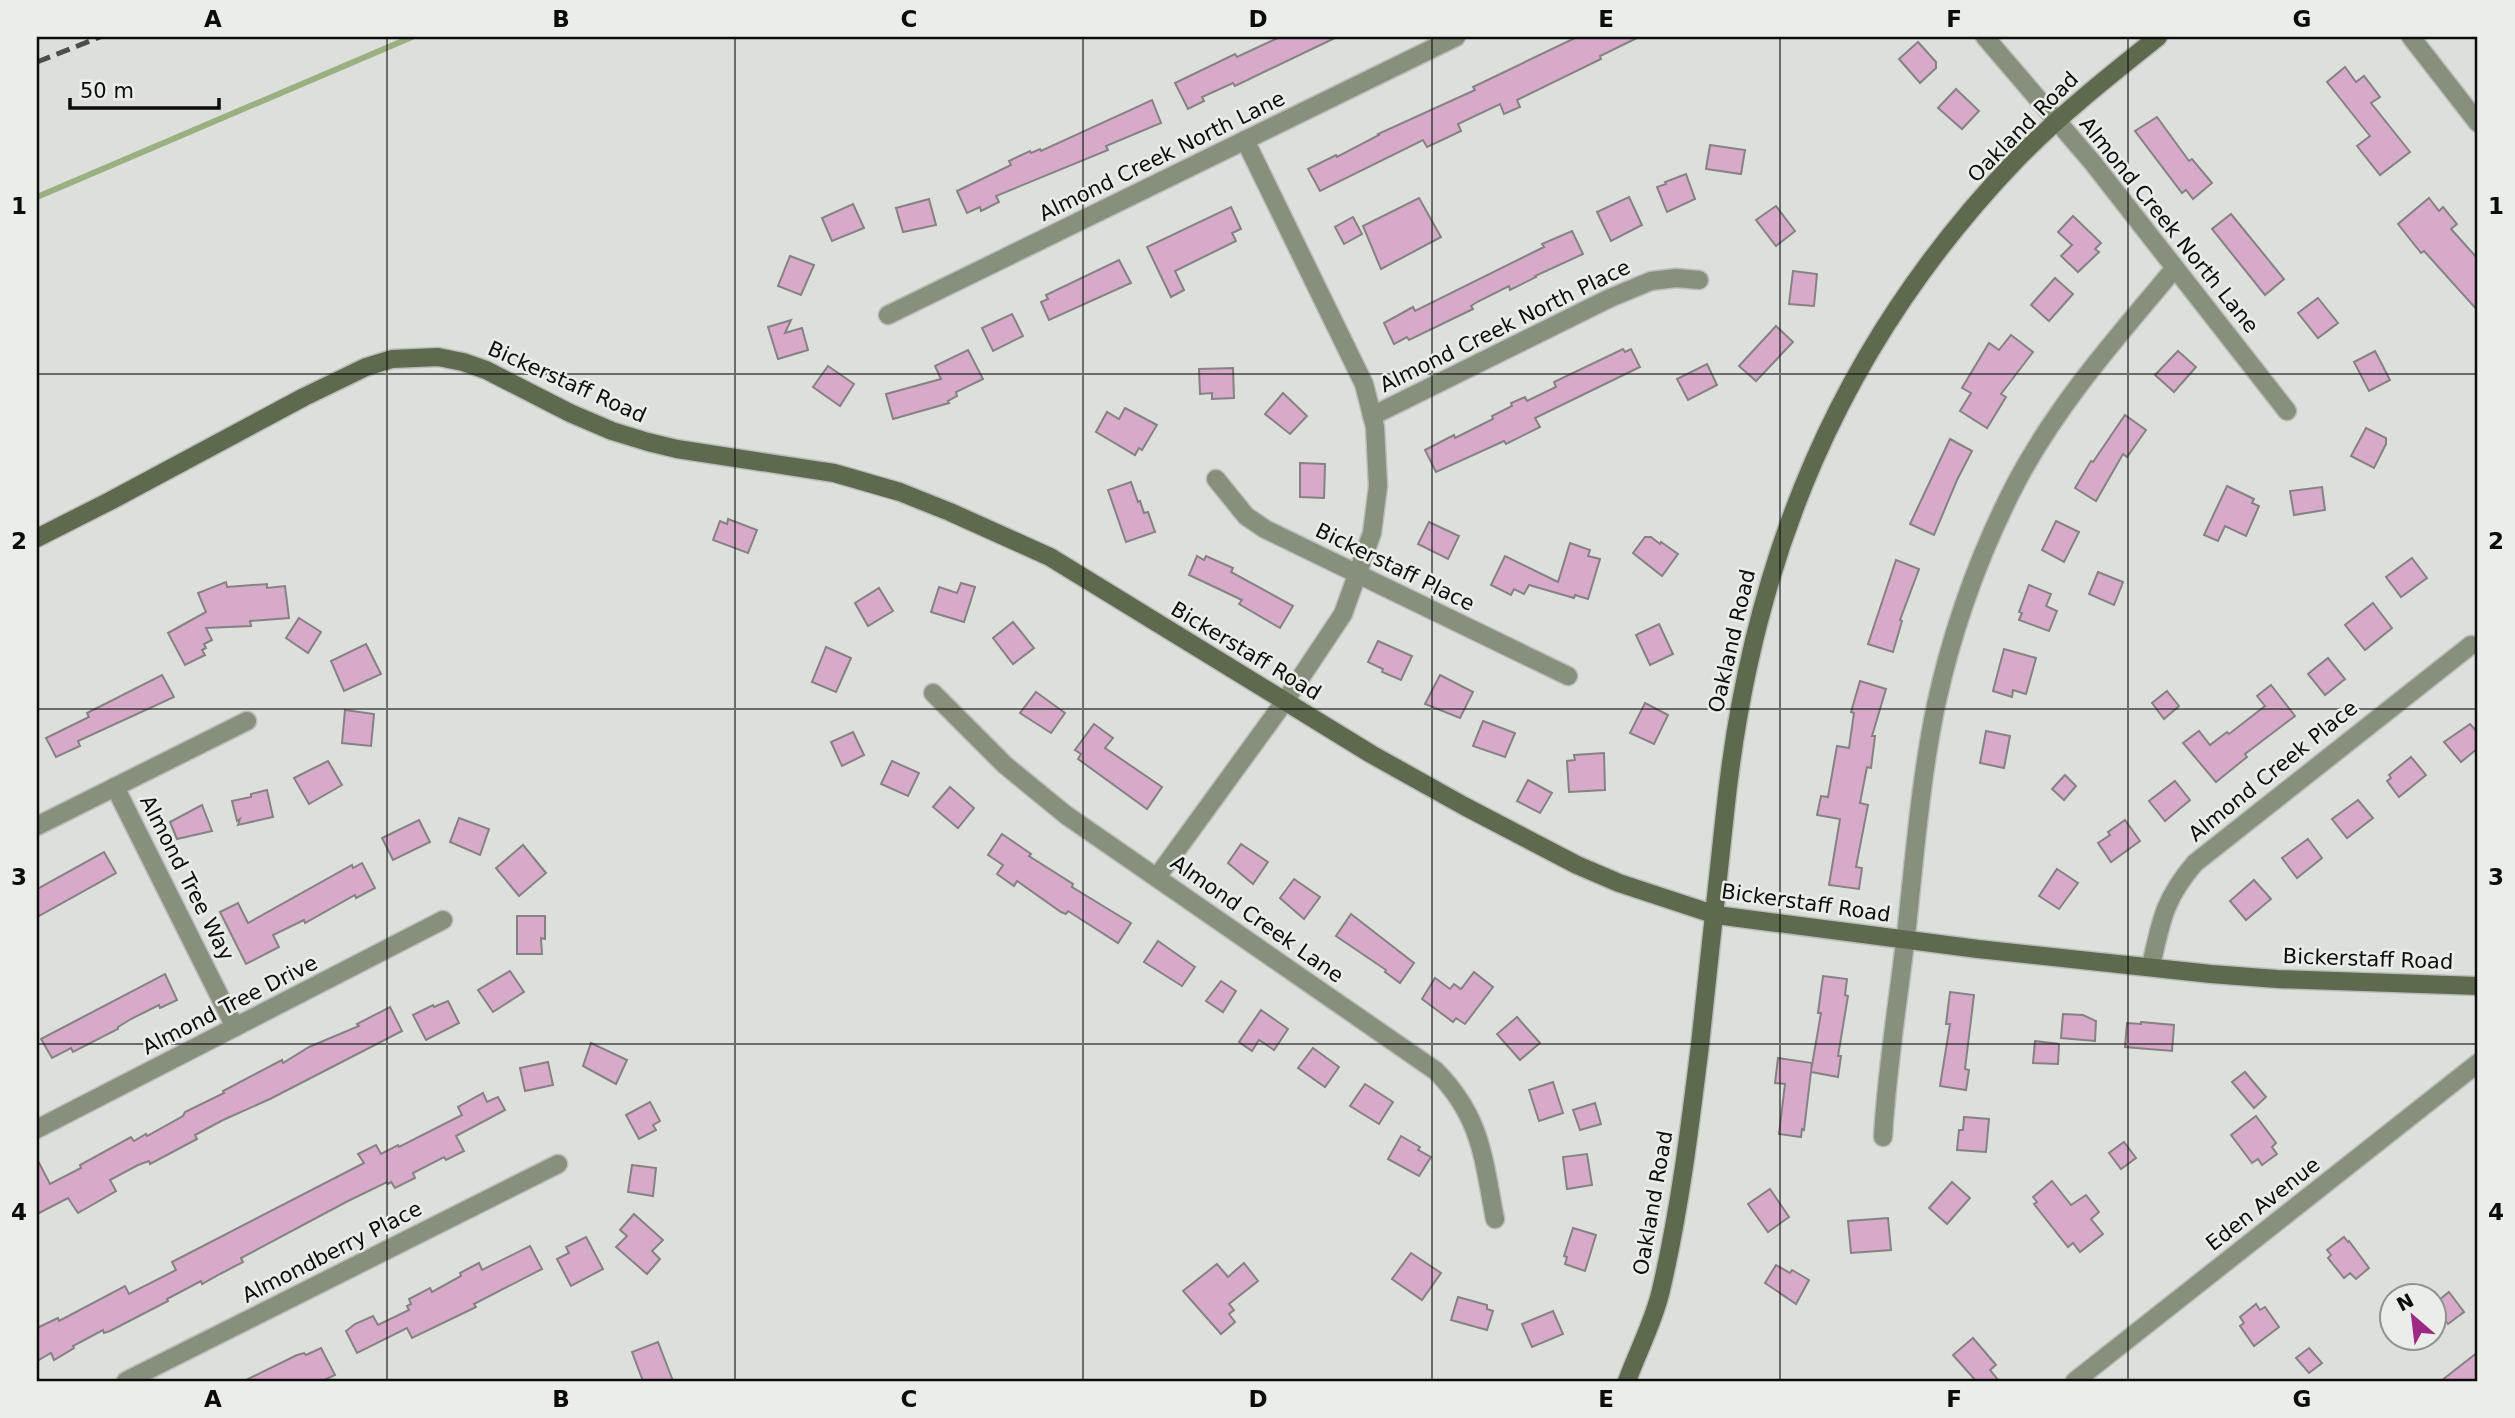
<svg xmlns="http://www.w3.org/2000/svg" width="2515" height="1418" font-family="'DejaVu Sans',sans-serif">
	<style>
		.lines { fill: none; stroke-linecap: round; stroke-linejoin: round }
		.stream { stroke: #9bb082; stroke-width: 6 }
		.building { fill: #d8aaca; stroke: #868284; stroke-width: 2 }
		.street-casing { stroke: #bbbdba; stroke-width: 21 }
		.secondary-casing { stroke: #bbbdba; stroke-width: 21 }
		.street { stroke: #87907c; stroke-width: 18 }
		.secondary { stroke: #5d6a4d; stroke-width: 18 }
		.rail { stroke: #4d4e4c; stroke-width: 5; stroke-dasharray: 14 7; stroke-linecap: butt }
		.grid { fill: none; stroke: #0b0c0b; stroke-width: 2; stroke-opacity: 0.55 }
		.labels { text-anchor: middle; stroke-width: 5; stroke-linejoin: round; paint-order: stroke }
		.street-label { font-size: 21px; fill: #0b0c0b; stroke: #ebede8 }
		.neatline { fill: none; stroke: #0b0c0b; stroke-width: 2.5 }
		.grid-label { font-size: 23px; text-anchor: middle; font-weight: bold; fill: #0b0c0b }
	</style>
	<rect width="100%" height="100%" fill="#dddfdb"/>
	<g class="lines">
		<polyline class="stream" points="37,197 412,37"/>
	</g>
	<g class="building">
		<polygon points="1280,37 1337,37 1235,86 1233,83 1202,97 1204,101 1188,109 1175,83 1235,54 1237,57"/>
		<polygon points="1577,37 1639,37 1600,56 1601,59 1517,100 1520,107 1504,114 1500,104 1458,124 1461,131 1442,140 1427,147 1423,140 1320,191 1308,169 1336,155 1337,157 1379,135 1378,134 1475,90 1473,87"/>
		<polygon points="1918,42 1936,62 1936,68 1920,83 1899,59"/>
		<polygon points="2345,67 2356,82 2364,76 2380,97 2371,103 2410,152 2380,175 2357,146 2370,136 2327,82"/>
		<polygon points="1956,89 1979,111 1962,129 1938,108"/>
		<polygon points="1152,100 1161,123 1106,146 1108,150 996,196 999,202 981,211 980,207 967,213 957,191 1011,165 1009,161 1030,151 1031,153 1040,149 1041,151"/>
		<polygon points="2157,117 2189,161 2192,159 2212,183 2193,199 2186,190 2182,193 2135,131"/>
		<polygon points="1710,145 1745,150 1741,174 1706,169"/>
		<polygon points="1686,174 1695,199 1667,212 1657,187 1666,184 1665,182"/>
		<polygon points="1629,197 1642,225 1611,241 1597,212"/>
		<polygon points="1419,198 1441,237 1381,269 1363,226"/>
		<polygon points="2429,198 2439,211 2443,207 2457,224 2451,229 2478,259 2478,311 2424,251 2421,253 2398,224"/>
		<polygon points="929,199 936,225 903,232 896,208"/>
		<polygon points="853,204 864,228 832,241 822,218"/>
		<polygon points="1776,206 1795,231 1776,246 1756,220"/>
		<polygon points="1231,207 1241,229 1232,233 1236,241 1175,271 1184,290 1171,297 1147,247"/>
		<polygon points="2231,214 2284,279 2265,295 2212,229"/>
		<polygon points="2073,216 2101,243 2095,249 2099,252 2078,272 2061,256 2072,245 2058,232"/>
		<polygon points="1353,217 1362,234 1344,244 1335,227"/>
		<polygon points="1572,231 1583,254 1535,276 1536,277 1510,290 1509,286 1477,302 1471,306 1473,309 1409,340 1407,337 1394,344 1384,323 1413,307 1415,311 1544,247 1542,244"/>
		<polygon points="790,256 814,265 801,295 778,286"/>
		<polygon points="1119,260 1131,283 1049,320 1041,302 1048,299 1046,295"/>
		<polygon points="1793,271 1817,274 1814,306 1789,304"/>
		<polygon points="2055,278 2073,294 2049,321 2031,305"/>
		<polygon points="2318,298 2338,323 2318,338 2298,313"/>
		<polygon points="1012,314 1023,336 993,351 982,328"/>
		<polygon points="791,320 785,333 802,328 808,350 778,359 768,327"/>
		<polygon points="1776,326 1793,342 1756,381 1739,366"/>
		<polygon points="2011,335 2033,352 2001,394 2006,397 1987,428 1960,411 1971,393 1962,388 1989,343 1999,350"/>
		<polygon points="1623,349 1625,352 1631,349 1640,367 1535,418 1540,427 1506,444 1504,441 1436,472 1425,450 1454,435 1455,438 1493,419 1492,416 1512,406 1511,403 1525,397 1527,401 1556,387 1554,382"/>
		<polygon points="968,350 983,379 956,392 957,396 948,401 949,403 893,419 886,394 941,379 935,366"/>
		<polygon points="2178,351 2196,367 2174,392 2155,375"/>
		<polygon points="2375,351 2390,380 2369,391 2354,362"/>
		<polygon points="1707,364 1717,385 1688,400 1677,379"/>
		<polygon points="828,366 854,384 840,406 813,387"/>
		<polygon points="1233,368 1234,398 1212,399 1212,393 1200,394 1199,369"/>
		<polygon points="1283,393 1307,416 1290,434 1265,414"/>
		<polygon points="1125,408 1157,425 1142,450 1139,448 1135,455 1096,432 1107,412 1119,419"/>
		<polygon points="2125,415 2146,430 2127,457 2123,454 2096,501 2075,488 2091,461 2093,462"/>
		<polygon points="2366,428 2386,438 2386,444 2374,468 2351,456"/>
		<polygon points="1950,439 1972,451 1957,480 1934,535 1910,524"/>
		<polygon points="1300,463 1325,464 1324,498 1300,497"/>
		<polygon points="1131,482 1138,502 1140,501 1144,513 1148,512 1155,532 1126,542 1108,490"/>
		<polygon points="2227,486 2254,499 2252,503 2259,506 2246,536 2225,526 2218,541 2204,535"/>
		<polygon points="2322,487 2325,510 2294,515 2290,491"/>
		<polygon points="728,519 757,530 748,553 713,540 720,521 727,524"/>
		<polygon points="2056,521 2079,532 2064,562 2042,550"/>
		<polygon points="1429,522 1459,536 1448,559 1418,544"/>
		<polygon points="1645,537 1651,537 1660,544 1661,542 1678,554 1662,576 1633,553"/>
		<polygon points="1570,543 1590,550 1588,556 1600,559 1588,599 1575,595 1574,598 1529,585 1524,594 1514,589 1511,595 1491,585 1505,556 1558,582"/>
		<polygon points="1197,556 1204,560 1206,556 1233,568 1231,572 1293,606 1280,628 1239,604 1242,600 1189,575"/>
		<polygon points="2412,558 2427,578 2401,597 2386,577"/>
		<polygon points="1896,560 1919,569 1900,620 1902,621 1893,652 1868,644"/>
		<polygon points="2098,572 2123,582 2114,605 2089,594"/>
		<polygon points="226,582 227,587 267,584 267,588 285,586 289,618 250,621 251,626 206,628 212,640 204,644 206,648 202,650 205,655 185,665 168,633 206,612 198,593"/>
		<polygon points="961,583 975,587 964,622 931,612 939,587 957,593"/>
		<polygon points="2029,585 2051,594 2046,606 2057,611 2049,631 2019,620 2022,613 2019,612"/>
		<polygon points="879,588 893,611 868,626 855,603"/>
		<polygon points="2373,603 2392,628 2365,650 2345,625"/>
		<polygon points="299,618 321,632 308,653 286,638"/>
		<polygon points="1013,622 1034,648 1013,664 993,638"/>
		<polygon points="1659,624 1673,654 1650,665 1636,635"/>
		<polygon points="1378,641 1412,656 1401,680 1382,672 1383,669 1368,662"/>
		<polygon points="366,644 381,674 344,691 331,661"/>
		<polygon points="826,647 851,658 836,692 812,682"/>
		<polygon points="2004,649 2036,658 2026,694 2013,690 2012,697 1993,691"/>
		<polygon points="2328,658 2345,679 2325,695 2308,674"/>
		<polygon points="162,675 174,697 78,741 80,746 56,757 46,738 89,717 87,713"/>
		<polygon points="1440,675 1473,692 1460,718 1425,704"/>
		<polygon points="1860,681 1886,689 1872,736 1875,736 1871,768 1867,767 1860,803 1868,805 1856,867 1862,868 1859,889 1829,885 1840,819 1817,815 1821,796 1828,797 1837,746 1849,748 1854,713 1851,712"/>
		<polygon points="2271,685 2295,716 2245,754 2247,757 2216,782 2183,743 2199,731 2210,745 2227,732 2229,734 2265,706 2257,696"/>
		<polygon points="2167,691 2179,706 2164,719 2152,703"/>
		<polygon points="1036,692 1065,713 1051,733 1020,713"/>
		<polygon points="1645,703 1668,715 1654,744 1630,733"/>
		<polygon points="345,710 374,714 371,746 342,743"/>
		<polygon points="1483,721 1515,733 1505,757 1473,746"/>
		<polygon points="1094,724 1113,738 1105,748 1162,787 1147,809 1078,759 1081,754 1075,750"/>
		<polygon points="2470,724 2478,733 2478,748 2461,762 2444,742"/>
		<polygon points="1986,731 2010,736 2004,768 1980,763"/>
		<polygon points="853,732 864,755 842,766 831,742"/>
		<polygon points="1604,753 1605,790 1569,792 1567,761 1575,760 1574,755"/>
		<polygon points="2411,757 2426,775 2399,797 2387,781 2391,778 2389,775"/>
		<polygon points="328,761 342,785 309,804 294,778"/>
		<polygon points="892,761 919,773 908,796 881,784"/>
		<polygon points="2065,775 2076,786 2064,800 2052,789"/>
		<polygon points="1528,780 1552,793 1540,813 1517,801"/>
		<polygon points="2175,781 2190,800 2165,821 2149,801"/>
		<polygon points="950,787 974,808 958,828 933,807"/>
		<polygon points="267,790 273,817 238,825 240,819 237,821 232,801 251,797 251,794"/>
		<polygon points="2358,800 2373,818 2347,838 2332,819"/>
		<polygon points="202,805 212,831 177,839 170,822"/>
		<polygon points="459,818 489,829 480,855 450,842"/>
		<polygon points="419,820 430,842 393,860 382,838"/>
		<polygon points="2125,820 2140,841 2111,862 2098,843 2110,835 2108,832"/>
		<polygon points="1002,834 1031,854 1029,856 1073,884 1072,887 1131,923 1118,943 1068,911 1066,914 1061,912 1017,881 1014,886 997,874 1003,865 988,855"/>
		<polygon points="2308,839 2322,858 2297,878 2282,858"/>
		<polygon points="1241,844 1268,862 1253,884 1228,863"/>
		<polygon points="523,845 546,873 519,896 496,868"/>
		<polygon points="104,852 116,873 37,917 37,889"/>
		<polygon points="362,863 375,888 356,898 355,895 305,923 304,920 273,935 279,947 246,964 220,912 238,903 248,923 352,865 353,868"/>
		<polygon points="2057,869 2078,883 2059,909 2039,896"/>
		<polygon points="1294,879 1320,897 1304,919 1280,898"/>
		<polygon points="2254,880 2271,899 2246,920 2230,901"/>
		<polygon points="1351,914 1414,963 1400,983 1385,972 1386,970 1336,936"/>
		<polygon points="517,916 545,916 545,939 541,938 542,954 517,954"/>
		<polygon points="1158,941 1195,967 1182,986 1144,962"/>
		<polygon points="510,971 524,992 493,1012 478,990"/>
		<polygon points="1474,972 1493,987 1465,1024 1456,1018 1453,1022 1422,999 1435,978 1450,989 1454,984 1461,989"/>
		<polygon points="165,974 177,1000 160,1008 159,1005 131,1019 118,1027 118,1029 73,1052 71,1048 52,1058 41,1039"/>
		<polygon points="1823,976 1847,979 1845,995 1848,996 1838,1056 1841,1056 1838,1077 1811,1072 1804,1130 1802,1129 1801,1137 1779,1134 1785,1084 1775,1083 1778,1058 1812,1063 1811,1071 1821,1013 1818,1013"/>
		<polygon points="1221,981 1236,991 1223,1012 1206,1001"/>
		<polygon points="1950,992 1974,995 1965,1069 1969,1070 1966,1090 1940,1086 1950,1024 1946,1024"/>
		<polygon points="448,1001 459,1023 426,1040 413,1015 433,1005 434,1007"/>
		<polygon points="390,1007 402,1031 270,1099 223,1120 195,1135 197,1139 150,1164 149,1161 138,1165 110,1180 116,1191 78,1213 68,1198 37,1214 37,1159 50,1184 81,1168 80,1165 131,1137 134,1141 146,1134 147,1136 183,1116 185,1112 224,1093 223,1091 282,1060 283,1063 309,1047 359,1026 357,1024"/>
		<polygon points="1261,1010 1288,1029 1274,1050 1259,1040 1252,1051 1239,1042"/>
		<polygon points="2063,1014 2083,1015 2096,1021 2095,1041 2061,1038"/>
		<polygon points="1517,1017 1540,1043 1520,1060 1497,1034"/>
		<polygon points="2141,1022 2174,1025 2172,1051 2125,1047 2127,1023 2141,1024"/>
		<polygon points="2035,1041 2059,1044 2058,1064 2033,1063"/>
		<polygon points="591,1043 627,1060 616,1084 583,1066"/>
		<polygon points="1313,1048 1339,1067 1325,1087 1298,1068"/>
		<polygon points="548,1062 553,1085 525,1091 520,1068"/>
		<polygon points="2245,1072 2266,1097 2254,1108 2232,1082"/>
		<polygon points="1553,1082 1563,1113 1539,1121 1529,1090"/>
		<polygon points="1365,1084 1393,1102 1379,1124 1350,1106"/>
		<polygon points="483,1093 487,1102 498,1097 505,1110 456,1136 464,1151 446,1160 444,1157 413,1173 415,1178 395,1188 391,1182 388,1184 387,1182 348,1201 241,1258 243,1262 220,1274 202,1284 201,1281 167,1299 168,1301 110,1331 104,1333 103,1330 73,1346 74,1348 54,1360 51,1353 37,1361 37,1328 58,1318 59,1321 125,1286 129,1294 176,1270 172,1262 364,1163 358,1154 376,1145 381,1154 398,1145 399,1147 462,1115 458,1107"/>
		<polygon points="650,1102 660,1121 653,1125 656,1130 639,1139 626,1115"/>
		<polygon points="1595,1103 1601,1124 1580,1130 1573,1110"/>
		<polygon points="2256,1116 2276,1143 2272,1147 2277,1154 2262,1165 2258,1159 2252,1163 2231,1135"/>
		<polygon points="1964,1117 1989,1119 1986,1152 1957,1150 1959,1130 1963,1130"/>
		<polygon points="1401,1136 1420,1147 1418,1150 1431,1157 1419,1176 1388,1159"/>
		<polygon points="2124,1142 2136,1158 2121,1169 2109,1153"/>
		<polygon points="1587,1154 1592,1185 1567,1189 1563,1157"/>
		<polygon points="632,1165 656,1168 653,1196 628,1192"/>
		<polygon points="2052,1181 2071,1205 2086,1195 2099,1212 2091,1219 2103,1234 2080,1252 2073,1243 2068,1247 2034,1204 2037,1202 2033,1197"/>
		<polygon points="1952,1182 1970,1198 1947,1224 1929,1208"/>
		<polygon points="1770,1189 1789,1217 1768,1232 1748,1204"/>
		<polygon points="634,1214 663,1240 652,1251 660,1259 647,1274 616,1247 627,1236 620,1230"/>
		<polygon points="1888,1218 1891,1250 1851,1253 1848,1221"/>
		<polygon points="1573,1228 1596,1235 1585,1271 1565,1264 1567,1257 1564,1256"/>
		<polygon points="586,1237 603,1269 571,1286 557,1259 569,1253 566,1247"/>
		<polygon points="2344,1237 2348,1242 2349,1241 2369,1268 2356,1279 2350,1273 2344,1278 2328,1258 2331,1255 2327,1250"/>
		<polygon points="530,1246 542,1269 474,1304 476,1307 412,1338 407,1328 357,1353 346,1331 355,1324 373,1316 378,1325 409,1310 407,1306 411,1304 409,1299 430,1288 432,1292 461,1276 460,1273 479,1263 482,1270"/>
		<polygon points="1411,1253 1441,1273 1422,1300 1392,1279"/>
		<polygon points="1244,1263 1258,1281 1229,1304 1234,1310 1229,1314 1235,1322 1221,1334 1183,1291 1217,1264 1228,1277"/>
		<polygon points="1776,1265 1790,1273 1792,1270 1809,1280 1796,1304 1765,1283"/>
		<polygon points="2449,1292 2464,1312 2448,1324 2434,1307 2434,1304"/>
		<polygon points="1458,1297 1487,1305 1487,1309 1493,1311 1487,1330 1451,1320"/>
		<polygon points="2256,1304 2260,1310 2265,1307 2279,1327 2254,1346 2240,1326 2244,1323 2240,1317"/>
		<polygon points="1553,1311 1563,1334 1532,1347 1522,1324"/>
		<polygon points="1973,1338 1996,1365 1990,1370 1999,1381 1976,1381 1953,1355"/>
		<polygon points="658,1342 673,1381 643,1381 632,1352"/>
		<polygon points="321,1348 335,1375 322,1381 244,1381 297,1355 304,1353 306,1355"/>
		<polygon points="2309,1348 2322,1363 2309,1373 2296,1358"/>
		<polygon points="2478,1352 2478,1381 2441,1381 2460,1366"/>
	</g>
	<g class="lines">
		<g class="street-casing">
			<g id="street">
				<polyline points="1985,37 2093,163 2287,411"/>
				<polyline points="2411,37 2478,123"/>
				<polyline points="888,315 1456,37"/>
				<polyline points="1372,416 1610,298 1651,281 1676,278 1699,280"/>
				<polyline points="1216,479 1246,516 1265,529 1568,676"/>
				<path d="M933,693L1005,765L1066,815L1436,1071C1482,1118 1483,1158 1495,1219"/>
				<polyline points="115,787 235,1027"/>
				<polyline points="37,826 247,721"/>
				<polyline points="1157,877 1285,701 1343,614 1372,533 1378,486 1375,427 1364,384 1245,140"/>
				<path d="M2151,966C2161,921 2164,899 2195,863L2471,645"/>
				<polyline points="37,1129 443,920"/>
				<path d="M1883,1137C1887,1066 1899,996 1907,926C1915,852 1921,777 1936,705C1953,627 1980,552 2017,481C2059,402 2118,336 2175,268"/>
				<polyline points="126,1381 558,1164"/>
				<polyline points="2075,1381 2478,1063"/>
			</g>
		</g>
		<g class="secondary-casing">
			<g id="secondary">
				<polyline points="37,538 110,501 304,397 366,367 392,359 438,357 463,362 486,370 570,413 612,431 648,442 677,449 834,473 900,492 950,512 1050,557 1371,754 1464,806 1577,865 1619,883 1716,915 1978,949 2211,974 2277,979 2478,986"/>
				<path d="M1627,1381C1638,1351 1654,1321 1661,1290C1680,1209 1690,1126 1700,1045C1708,967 1717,890 1725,813C1751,560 1839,345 2016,160C2060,115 2109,76 2158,37"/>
			</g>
		</g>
		<use href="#street" class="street"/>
		<use href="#secondary" class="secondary"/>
		<polyline class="rail" points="37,62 100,37"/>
	</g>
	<path class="grid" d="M387,37V1381M735,37V1381M1083,37V1381M1432,37V1381M1780,37V1381M2128,37V1381M37,374H2478M37,709H2478M37,1044H2478"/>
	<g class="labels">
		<g class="street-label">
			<text transform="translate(2023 127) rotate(-45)" y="7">Oakland Road</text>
			<text transform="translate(1162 156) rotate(-26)" y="7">Almond Creek North Lane</text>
			<text transform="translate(2169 225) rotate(51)" y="7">Almond Creek North Lane</text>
			<text transform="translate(1505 326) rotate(-26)" y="7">Almond Creek North Place</text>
			<text transform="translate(567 382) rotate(24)" y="7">Bickerstaff Road</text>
			<text transform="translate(1395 567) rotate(26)" y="7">Bickerstaff Place</text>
			<text transform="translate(1732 641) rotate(-77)" y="7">Oakland Road</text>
			<text transform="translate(1246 651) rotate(31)" y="7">Bickerstaff Road</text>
			<text transform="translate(2273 771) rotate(-39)" y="7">Almond Creek Place</text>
			<text transform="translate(187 878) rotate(63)" y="7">Almond Tree Way</text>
			<text transform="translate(1806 903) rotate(8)" y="7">Bickerstaff Road</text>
			<text transform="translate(1257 919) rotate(35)" y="7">Almond Creek Lane</text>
			<text transform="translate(2368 959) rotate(2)" y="7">Bickerstaff Road</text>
			<text transform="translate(230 1005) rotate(-27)" y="7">Almond Tree Drive</text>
			<text transform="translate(1653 1203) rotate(-80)" y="7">Oakland Road</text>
			<text transform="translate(2263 1204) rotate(-38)" y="7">Eden Avenue</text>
			<text transform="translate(332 1252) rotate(-27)" y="7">Almondberry Place</text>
		</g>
	</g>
	<rect width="2515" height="1418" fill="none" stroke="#ebede8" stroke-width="77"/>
	<g transform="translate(2413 1317) rotate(332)"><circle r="33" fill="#ebede8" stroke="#919390" stroke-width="2"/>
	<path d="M0-5L12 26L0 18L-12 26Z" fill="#9d2984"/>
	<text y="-10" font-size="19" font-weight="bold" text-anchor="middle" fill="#0b0c0b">N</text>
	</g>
	<path d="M70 98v10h149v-10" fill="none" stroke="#0b0c0b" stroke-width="3.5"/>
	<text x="80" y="98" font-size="21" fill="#0b0c0b" stroke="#ebede8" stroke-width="5" paint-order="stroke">50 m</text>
	<rect x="38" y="38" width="2438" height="1342" class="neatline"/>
	<g class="grid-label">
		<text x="213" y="27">A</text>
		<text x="561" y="27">B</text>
		<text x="909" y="27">C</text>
		<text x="1258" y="27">D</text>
		<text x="1606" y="27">E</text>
		<text x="1954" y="27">F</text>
		<text x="2302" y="27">G</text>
		<text x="19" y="214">1</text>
		<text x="2496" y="214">1</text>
		<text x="19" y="549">2</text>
		<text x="2496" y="549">2</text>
		<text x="19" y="885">3</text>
		<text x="2496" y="885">3</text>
		<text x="19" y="1220">4</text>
		<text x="2496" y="1220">4</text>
		<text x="213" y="1407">A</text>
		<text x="561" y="1407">B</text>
		<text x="909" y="1407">C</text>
		<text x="1258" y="1407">D</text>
		<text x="1606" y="1407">E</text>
		<text x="1954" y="1407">F</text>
		<text x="2302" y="1407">G</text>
	</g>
</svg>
